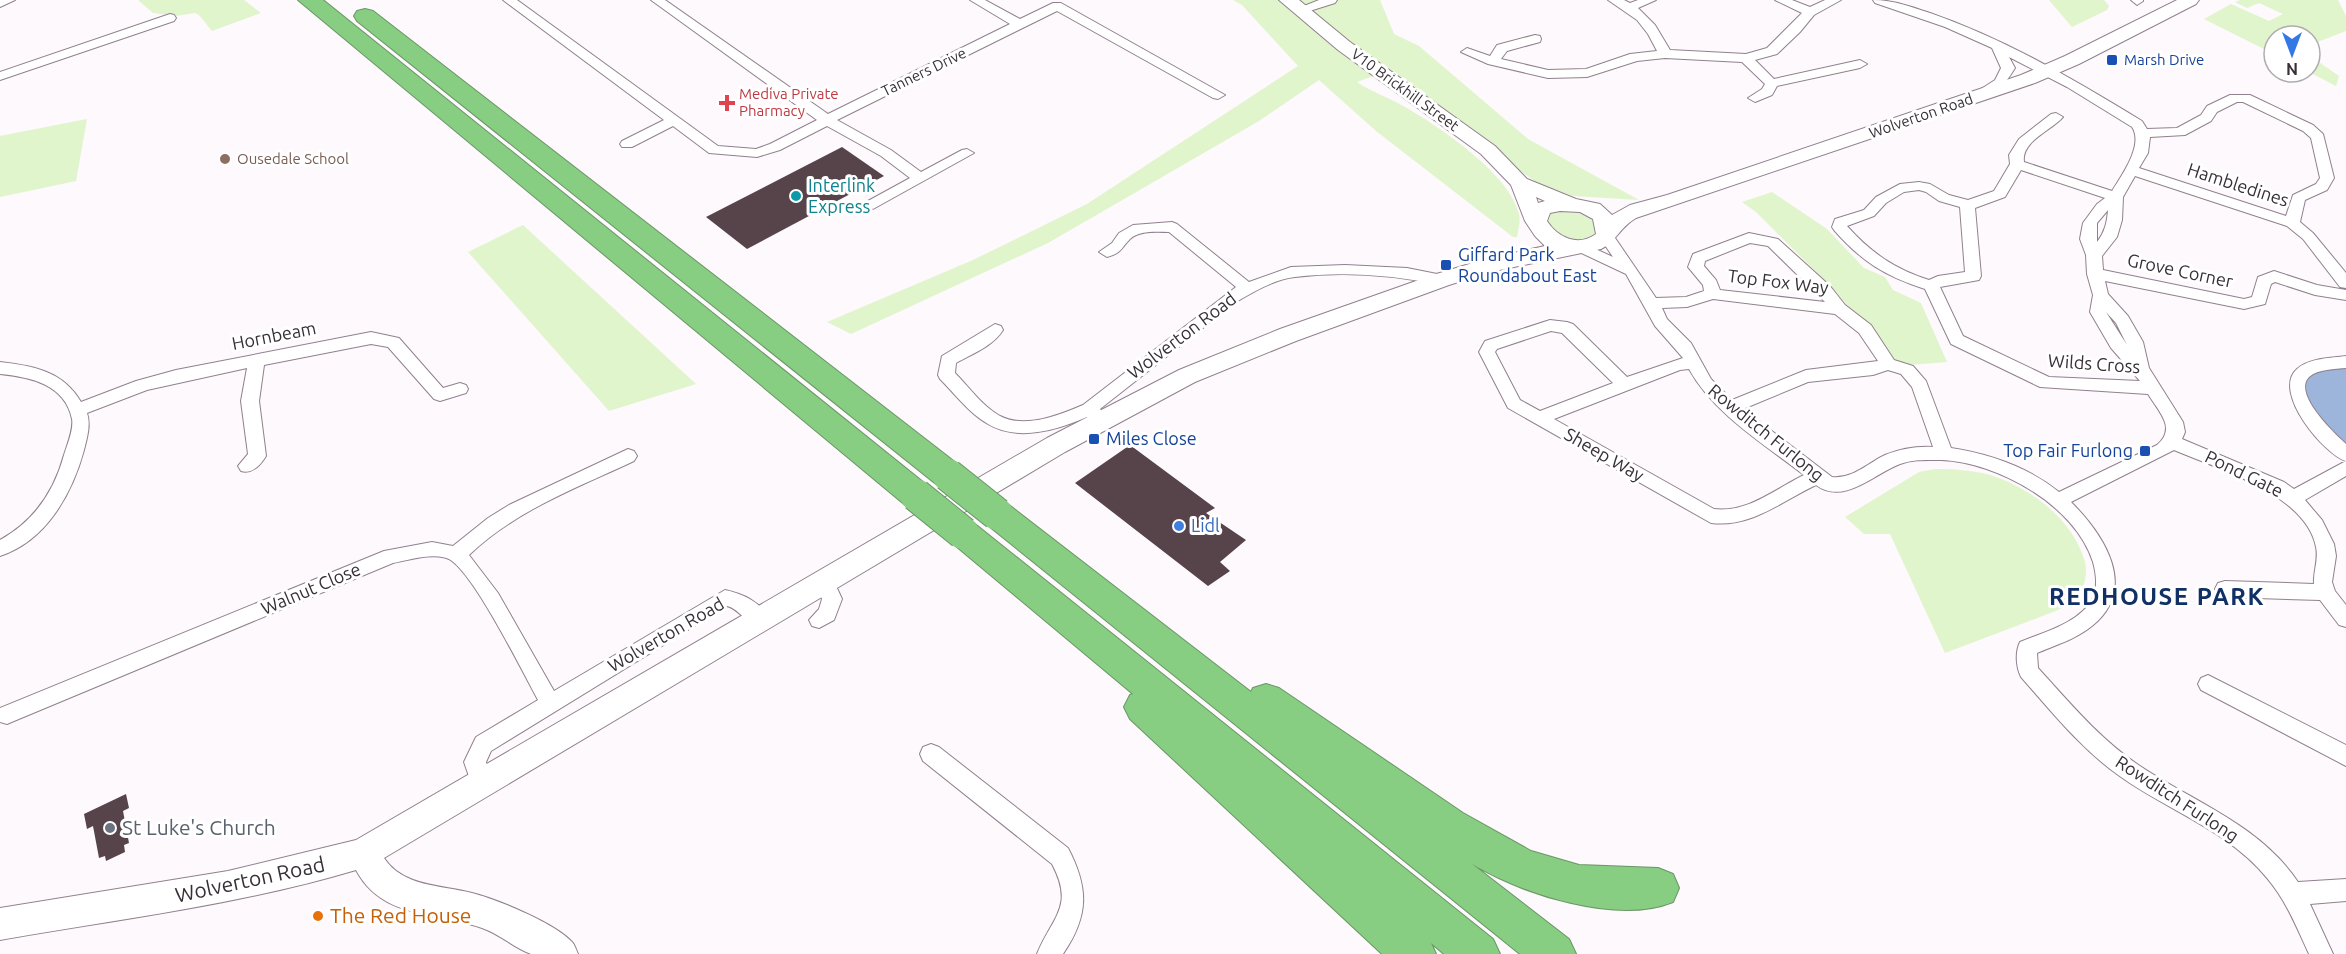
<svg xmlns="http://www.w3.org/2000/svg" width="2346" height="954" font-family="Ubuntu,sans-serif">
	<style>
		.green { fill: #e0f5cb }
		.water { fill: #9eb5db }
		.building { fill: #57434a }
		.lines { fill: none; stroke-linecap: round; stroke-linejoin: round }
		.street-casing { stroke: #91808f; stroke-width: 2 }
		.secondary-casing { stroke: #91808f; stroke-width: 2 }
		.highway-casing { stroke: #6b9667; stroke-width: 2 }
		.street { fill: #fff; fill-rule: evenodd }
		.secondary { fill: #fff; fill-rule: evenodd }
		.highway { fill: #87cd82; fill-rule: evenodd }
		.highway-bridge-casing { stroke: #6b9667; stroke-width: 34; stroke-linecap: butt }
		.highway-bridge { stroke: #87cd82; stroke-width: 32 }
		.transit-dot { fill: #1a4fb4; stroke: #fff; stroke-width: 2 }
		.health-dot { fill: #e0444e; stroke: #fff; stroke-width: 2 }
		.education-dot { fill: #8d6e63; stroke: #fff; stroke-width: 2 }
		.culture-dot { fill: #0f9aa8; stroke: #fff; stroke-width: 2 }
		.shop-dot { fill: #3f7fe0; stroke: #fff; stroke-width: 2 }
		.worship-dot { fill: #6b7280; stroke: #fff; stroke-width: 2 }
		.food-dot { fill: #e8710a; stroke: #fff; stroke-width: 2 }
		.labels { text-anchor: middle; stroke-width: 6; stroke-linejoin: round; paint-order: stroke }
		.far-transit-label { font-size: 15px; fill: #164399; stroke: #fff; text-anchor: start }
		.far-street-label { font-size: 15px; fill: #373036; stroke: #fff }
		.far-health-label { font-size: 15px; fill: #be3a42; stroke: #fff; text-anchor: start }
		.far-education-label { font-size: 15px; fill: #785e54; stroke: #fff; text-anchor: start }
		.street-label { font-size: 18px; fill: #373036; stroke: #fff }
		.culture-label { font-size: 18px; fill: #0d838f; stroke: #fff; text-anchor: start }
		.transit-label { font-size: 18px; fill: #164399; stroke: #fff; text-anchor: start }
		.shop-label { font-size: 18px; fill: #366cbe; stroke: #fff; text-anchor: start }
		.near-worship-label { font-size: 21px; fill: #5b616d; stroke: #fff; text-anchor: start }
		.near-street-label { font-size: 21px; fill: #373036; stroke: #fff }
		.near-food-label { font-size: 21px; fill: #c56008; stroke: #fff; text-anchor: start }
		.district-label { font-size: 24px; font-weight: bold; letter-spacing: 1.5px; fill: #113166; stroke: #fff }
	</style>
	<rect width="100%" height="100%" fill="#fdf9fc"/>
	<g class="green">
		<polygon points="138,0 244,0 261,13 212,31 199,15 195,13 176,16 153,13"/>
		<path d="M1233,0H1380L1394,34L1419,46L1528,139L1639,200L1573,196L1539,184L1381,73L1357,82C1373,93 1393,99 1410,110C1444,130 1510,175 1519,214C1521,221 1518,230 1517,237H1513L1376,131L1319,80L1259,121L1048,243L851,334L827,322L973,260L1087,204L1298,66L1242,5Z"/>
		<polygon points="2049,0 2104,0 2109,6 2107,10 2072,27"/>
		<polygon points="2240,0 2338,0 2346,16 2346,31 2310,45 2310,36 2274,36 2274,54 2204,19 2231,4 2269,21 2283,14 2259,3 2247,8 2235,2"/>
		<polygon points="2310,56 2339,76 2336,86 2309,72"/>
		<polygon points="87,119 76,181 0,197 0,136"/>
		<polygon points="1772,192 1827,229 1864,268 1885,277 1893,290 1921,303 1947,362 1896,366 1836,292 1756,212 1742,202"/>
		<path d="M1555,210C1573,210 1590,209 1597,229C1589,249 1566,239 1551,234L1545,216Z"/>
		<polygon points="523,225 696,384 609,411 468,252"/>
		<path d="M1935,469C1954,469 1972,470 1990,475C2031,488 2073,519 2085,562C2088,575 2084,591 2074,600C2070,604 2063,607 2058,610L1945,653L1890,534H1864L1845,517L1919,472Z"/>
	</g>
	<polygon class="water" points="2340,364 2346,364 2346,444 2321,424 2300,395 2307,377"/>
	<g class="building">
		<polygon points="842,147 884,176 747,249 706,217"/>
		<polygon points="1130,445 1215,508 1206,513 1246,540 1220,562 1230,571 1208,586 1075,483"/>
		<polygon points="126,794 129,808 123,811 129,843 124,845 125,852 106,861 105,856 99,858 93,826 87,829 84,814"/>
	</g>
	<g class="lines">
		<g class="street-casing">
			<g id="street">
				<polygon points="0,0 15,0 0,7"/>
				<polygon points="503,0 517,0 718,146 756,149 770,144 817,120 651,0 665,0 828,114 1010,24 970,0 985,0 1020,19 1053,3 1061,3 1225,95 1218,99 1213,98 1057,11 837,120 891,150 921,172 962,150 967,149 974,153 873,209 866,204 868,201 910,178 881,156 827,126 780,150 757,157 709,153 673,126 632,147 622,147 620,144 622,141 664,120"/>
				<polygon points="1319,0 1337,0 1335,3 1300,14 1294,10"/>
				<polygon points="1608,0 1624,0 1630,3 1638,0 1656,0 1638,8 1655,25 1670,50 1746,54 1767,48 1802,13 1775,0 1792,0 1810,7 1825,0 1841,0 1814,15 1800,32 1777,54 1755,60 1774,79 1860,60 1867,64 1860,68 1777,86 1772,95 1755,102 1748,98 1762,89 1765,84 1742,62 1665,58 1637,61 1587,77 1548,78 1488,64 1461,52 1467,48 1490,56 1497,45 1535,35 1540,36 1541,39 1540,42 1507,51 1501,59 1548,70 1586,69 1630,54 1657,51 1648,34 1637,20"/>
				<path d="M1873,0C1894,0 1911,7 1930,13C2005,39 2075,80 2142,121L2147,129L2177,128L2201,115L2207,106L2230,95H2250L2313,125L2323,134L2334,178L2327,190L2305,200L2300,222L2313,233L2346,273V288L2340,287L2303,239L2287,226L2135,176L2123,197L2122,220L2117,237L2102,256L2103,270L2244,299L2252,297L2258,277L2274,271L2317,285L2346,290V300L2315,295L2275,282L2271,284L2265,304L2244,309L2105,281L2108,294L2128,316L2143,342L2149,368L2183,422L2185,432L2182,439L2284,482L2294,489L2346,461C2325,455 2271,392 2297,369C2309,358 2331,358 2346,356V368C2335,369 2318,369 2309,377C2292,394 2335,434 2346,444V476L2305,500L2322,520L2334,544L2336,556L2332,582L2335,591L2346,605V627L2339,625L2320,600L2225,597L2218,595L2215,589L2218,583L2225,581L2314,584C2313,571 2319,560 2316,547C2306,494 2218,469 2174,450L2071,502C2104,535 2139,588 2092,626C2076,639 2056,645 2037,653L2038,668C2069,702 2099,738 2137,764C2193,802 2259,824 2298,882L2346,879V901L2310,904L2333,954H2309C2297,928 2286,900 2267,878C2229,831 2169,811 2121,777C2082,750 2052,712 2021,677C2016,667 2015,652 2020,642C2044,632 2080,623 2093,598C2098,587 2096,573 2093,562C2075,505 1997,462 1941,460C1927,460 1913,459 1900,464C1875,473 1844,506 1816,485C1782,501 1751,528 1711,523L1508,408L1479,352L1485,341L1550,320L1567,322L1573,324L1627,377L1683,358L1655,326L1626,274L1575,250L1572,247L1580,242L1613,257L1598,235L1601,232H1611L1656,298L1686,297L1704,291L1703,285L1688,267L1693,254L1749,233L1778,239L1830,286L1845,305L1871,325L1894,360L1913,366L1926,381L1951,448C1990,454 2028,467 2059,492L2157,445C2177,428 2159,412 2148,394L2040,387L1951,344L1925,289C1885,276 1862,262 1834,230L1832,227L1835,219L1864,210L1876,197L1900,184L1919,182L1930,184L1949,195L1968,200L1994,191L2010,164L2009,155L2019,139L2051,114L2056,113L2063,117C2051,131 2021,141 2024,162L2112,191C2122,175 2144,145 2132,127L2067,87L2009,57L2015,68C2007,81 1993,102 1975,99L1973,96L1975,93L1995,80L2001,68L1992,48L1945,27L1875,3ZM2237,102H2243L2303,131L2311,138L2320,178L2316,184L2293,195L2286,216L2139,168L2148,153L2150,137L2185,135L2211,121L2217,112ZM2021,170L2105,198L2097,204L2083,223L2080,239L2086,255L2087,274L2093,295L2090,312L2111,348L2140,381L2049,377L1963,336L1940,287L1979,280L1981,276L1975,208L2005,197ZM1919,190L1926,192L1939,201L1960,207L1965,272L1938,276L1929,280C1895,269 1871,253 1847,226L1874,216L1886,203L1904,192ZM2108,210C2107,222 2105,232 2097,242V223ZM1750,243L1768,246L1825,302L1720,290L1716,280L1704,266L1705,261ZM1713,299L1835,314L1859,333L1878,361L1806,370L1732,400L1711,379L1691,343L1667,319L1662,308L1687,307ZM2106,312L2116,323L2127,345ZM1551,331L1562,333L1613,383L1540,411L1520,400L1495,352L1497,349ZM1689,369C1714,414 1764,444 1804,475C1775,489 1748,513 1714,509L1554,419L1680,370ZM1888,370L1901,374L1912,387L1933,447C1917,446 1900,449 1885,455C1868,463 1853,479 1832,477L1743,409L1808,382L1873,375Z"/>
				<polygon points="2131,0 2143,0 2143,1 2137,5"/>
				<polygon points="170,14 174,15 176,18 174,21 0,80 0,72"/>
				<path d="M1172,222L1177,224L1249,282L1291,267L1345,265L1407,268L1447,276L1449,280L1441,285C1394,275 1342,271 1295,277C1275,279 1253,292 1236,302L1100,409L1109,420L1106,424C1097,427 1093,424 1087,417C1057,430 1018,442 988,424C969,413 955,394 940,379L938,375L942,356L995,324L1001,326L1003,330C993,346 972,354 956,363L955,373C969,387 982,406 1000,416C1025,429 1060,415 1083,405L1236,287L1169,232C1156,232 1140,230 1130,239C1121,248 1122,253 1107,257L1099,252L1112,243L1119,233L1133,225Z"/>
				<path d="M371,332L399,338L443,388L460,383L466,385L468,389L466,393L440,401L434,399L388,347L371,344L264,365L259,401L266,456C260,466 252,474 241,471L238,466L248,454L241,401L247,368L147,390L87,413C91,425 87,438 84,450C72,494 46,541 0,556V540C34,521 54,492 64,455C67,445 74,429 72,419C65,384 30,377 0,374V362C34,366 63,371 81,402L136,381L176,370Z"/>
				<path d="M628,449L634,451L637,456L634,461C577,488 516,510 469,555L498,593L554,691L725,590C743,594 760,601 769,619L766,625C748,631 743,610 727,606L491,751L486,762L493,784L490,791L482,794L474,791L464,762L476,737L538,700C522,671 474,573 449,559C434,552 409,560 393,563L14,721L7,724L0,722V708L384,551L432,542L453,546L488,518L509,505Z"/>
				<polygon points="824,572 831,575 842,599 834,620 819,628 812,626 809,620 819,609 822,599 814,580 817,575"/>
				<polygon points="2208,675 2346,745 2346,766 2201,690 2198,684 2201,678"/>
				<path d="M931,744L939,747L1068,848C1089,888 1089,916 1063,954H1037C1052,917 1075,907 1052,864L923,761L920,754L923,747Z"/>
			</g>
		</g>
		<g class="secondary-casing">
			<path id="secondary" d="M1279,0H1299L1350,42L1495,146L1527,179L1576,199L1600,204L1612,215L1630,205L1667,195L2021,75L2065,56L2177,0H2199L2196,4L2079,64L2035,83L1636,218C1619,228 1616,242 1601,249L1490,272L1449,285L1296,341L1195,382L1065,452L384,858C403,887 441,885 472,893C496,899 555,923 572,942C575,945 576,950 578,954C564,954 544,954 531,954C514,948 500,934 482,928C436,912 382,919 356,870C239,905 119,919 0,940V908L228,871L356,840L1047,438L1179,370L1280,329L1433,275L1486,259L1545,246L1535,236L1525,221L1511,185L1481,154L1338,50ZM1536,197L1545,201L1538,203ZM1560,211L1580,212L1593,219L1596,234C1578,247 1558,238 1547,221L1550,213Z"/>
		</g>
		<g class="highway-casing">
			<g id="highway">
				<polygon points="298,0 323,0 928,486 933,495 928,504 916,508 904,504"/>
				<polygon points="365,9 373,11 960,466 964,475 960,484 948,487 936,484 357,21 354,16 357,11"/>
				<path d="M997,501L1009,505L1251,692L1253,688L1266,684L1279,688L1463,813L1531,851L1579,865L1658,868L1673,874L1679,888L1673,902C1616,925 1523,894 1472,864L1569,939L1576,954H1520L985,523L980,514L985,505Z"/>
				<polygon points="963,520 975,524 1493,939 1500,954 1444,954 1431,943 1436,954 1382,954 1130,719 1124,707 1130,695 1133,694 951,542 946,533 951,524"/>
			</g>
		</g>
		<use href="#street" class="street"/>
		<use href="#secondary" class="secondary"/>
		<use href="#highway" class="highway"/>
		<g class="highway-bridge-casing">
			<g id="highway-bridge">
				<polyline points="948,475 997,514"/>
				<polyline points="916,495 963,533"/>
			</g>
		</g>
		<use href="#highway-bridge" class="highway-bridge"/>
	</g>
	<g class="transit-dot">
		<rect x="2106" y="54" width="12" height="12" rx="3"/>
		<rect x="1440" y="259" width="12" height="12" rx="3"/>
		<rect x="1088" y="433" width="12" height="12" rx="3"/>
		<rect x="2139" y="445" width="12" height="12" rx="3"/>
	</g>
	<path class="health-dot" d="M724 94h6v6h6v6h-6v6h-6v-6h-6v-6h6z"/>
	<circle class="education-dot" cx="225" cy="159" r="6"/>
	<circle class="culture-dot" cx="796" cy="196" r="6"/>
	<circle class="shop-dot" cx="1179" cy="526" r="6"/>
	<circle class="worship-dot" cx="110" cy="828" r="6"/>
	<circle class="food-dot" cx="318" cy="916" r="6"/>
	<g class="labels">
		<g class="far-transit-label">
			<text x="2124" y="65">Marsh Drive</text>
		</g>
		<g class="far-street-label">
			<text transform="translate(924 72) rotate(-26)" y="5">Tanners Drive</text>
			<text transform="translate(1405 90) rotate(36)" y="5">V10 Brickhill Street</text>
			<text transform="translate(1921 116) rotate(-19)" y="5">Wolverton Road</text>
		</g>
		<g class="far-health-label">
			<text x="739" y="99">Mediva Private<tspan x="739" dy="17">Pharmacy</tspan></text>
		</g>
		<g class="far-education-label">
			<text x="237" y="164">Ousedale School</text>
		</g>
		<g class="street-label">
			<text transform="translate(2238 185) rotate(18)" y="6">Hambledines</text>
			<text transform="translate(2180 271) rotate(12)" y="6">Grove Corner</text>
			<text transform="translate(1778 282) rotate(7)" y="6">Top Fox Way</text>
			<text transform="translate(274 336) rotate(-11)" y="6">Hornbeam</text>
			<text transform="translate(1182 336) rotate(-37)" y="6">Wolverton Road</text>
			<text transform="translate(2094 364) rotate(4)" y="6">Wilds Cross</text>
			<text transform="translate(1766 433) rotate(39)" y="6">Rowditch Furlong</text>
			<text transform="translate(1604 455) rotate(30)" y="6">Sheep Way</text>
			<text transform="translate(2244 474) rotate(26)" y="6">Pond Gate</text>
			<text transform="translate(311 589) rotate(-23)" y="6">Walnut Close</text>
			<text transform="translate(666 635) rotate(-30)" y="6">Wolverton Road</text>
			<text transform="translate(2177 799) rotate(33)" y="6">Rowditch Furlong</text>
		</g>
		<g class="culture-label">
			<text x="808" y="192">Interlink<tspan x="808" dy="21">Express</tspan></text>
		</g>
		<g class="transit-label">
			<text x="1458" y="261">Giffard Park<tspan x="1458" dy="21">Roundabout East</tspan></text>
			<text x="1106" y="445">Miles Close</text>
			<text x="2133" y="457" text-anchor="end">Top Fair Furlong</text>
		</g>
		<g class="shop-label">
			<text x="1191" y="532">Lidl</text>
		</g>
		<g class="near-worship-label">
			<text x="122" y="835">St Luke's Church</text>
		</g>
		<g class="near-street-label">
			<text transform="translate(250 880) rotate(-12)" y="7">Wolverton Road</text>
		</g>
		<g class="near-food-label">
			<text x="330" y="923">The Red House</text>
		</g>
		<g class="district-label">
			<text x="2157" y="605">REDHOUSE PARK</text>
		</g>
	</g>
	<g transform="translate(2292 54) rotate(180)"><circle r="28" fill="#ffffff" stroke="#afacaf" stroke-width="1.5"/>
	<path d="M0-4.5L10 22L0 15L-10 22Z" fill="#3478e5"/>
	<text y="-9" font-size="16" font-weight="bold" text-anchor="middle" fill="#373036">N</text>
	</g>
</svg>
